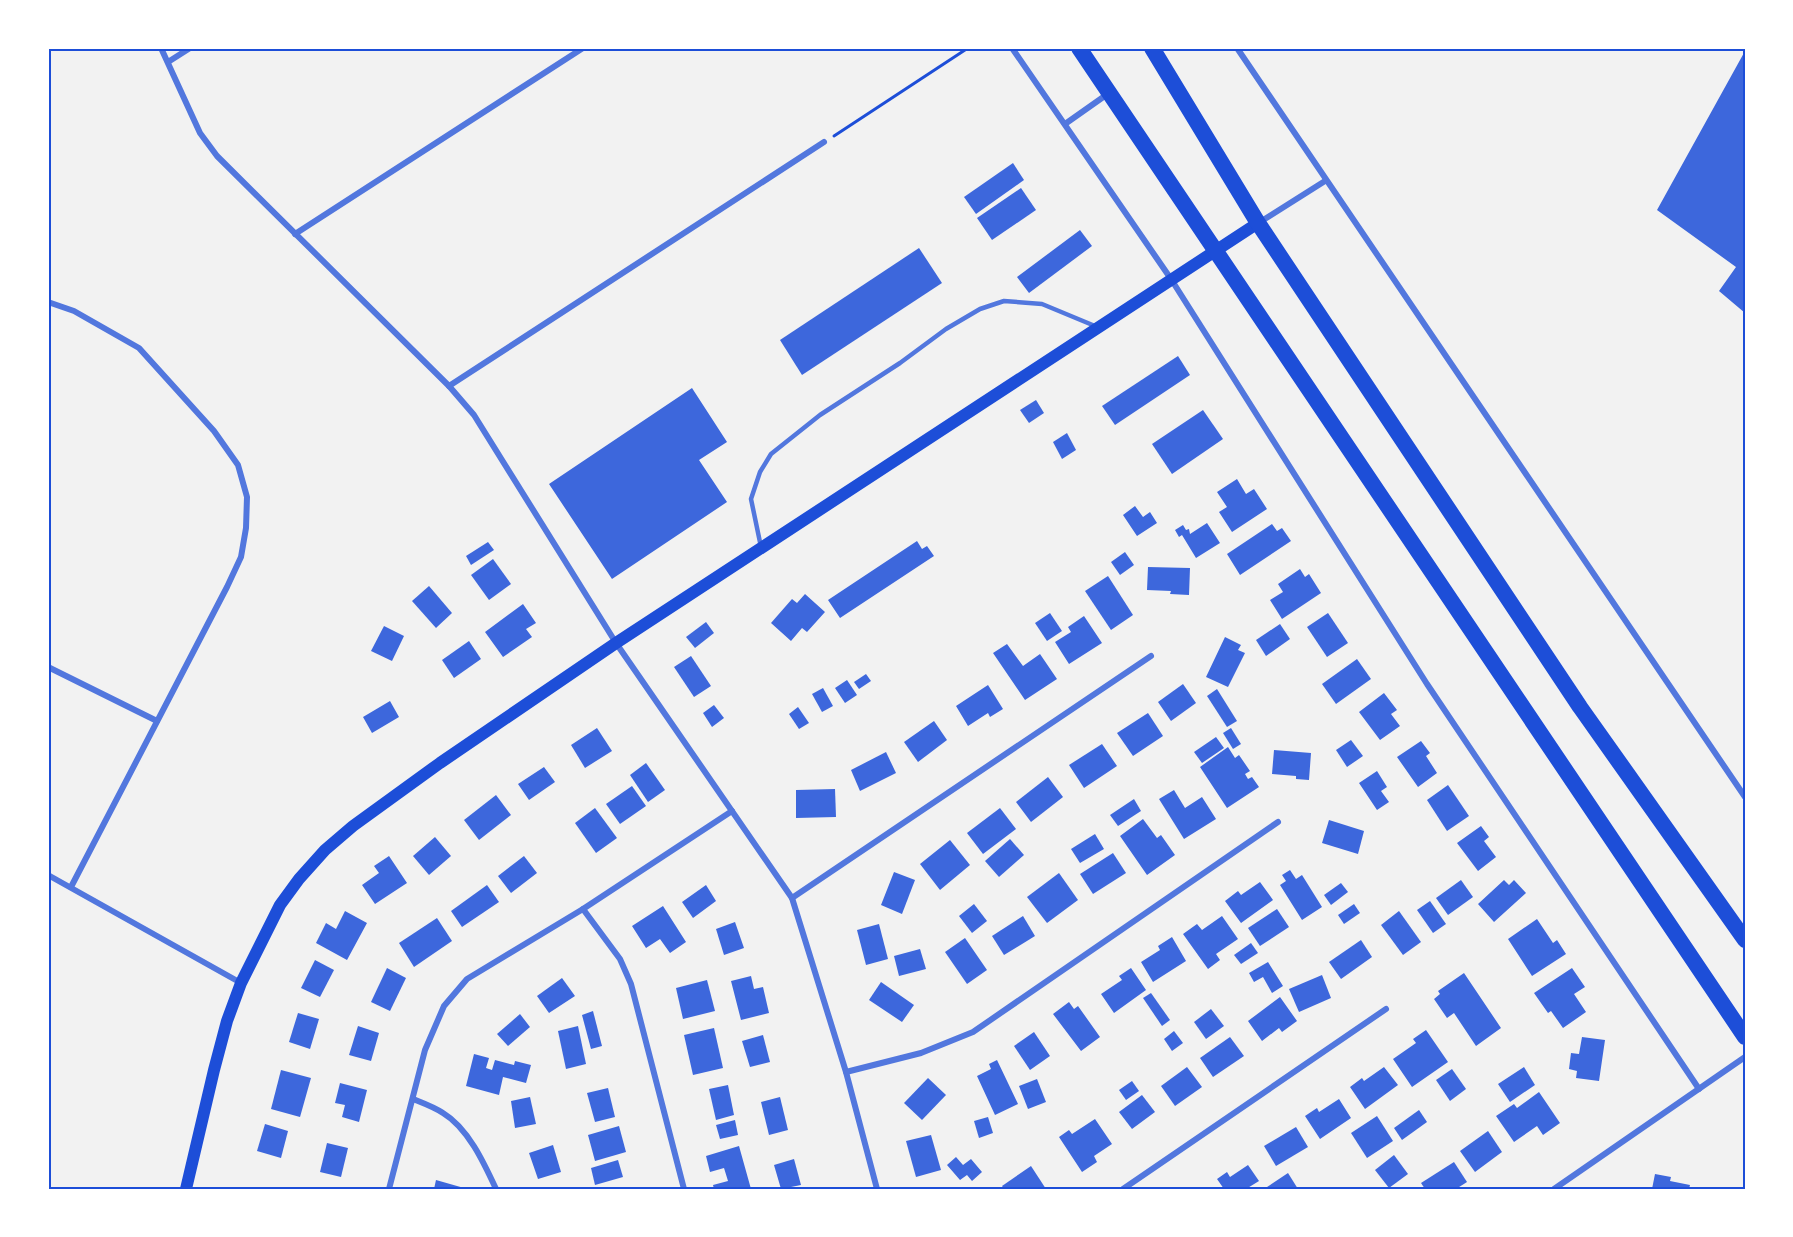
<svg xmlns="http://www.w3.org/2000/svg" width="1793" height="1237" font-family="'PT Sans',sans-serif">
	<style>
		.building { fill: #3d67dc }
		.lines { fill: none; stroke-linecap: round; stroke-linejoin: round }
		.path { stroke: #1d4ed8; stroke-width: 3 }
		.service { stroke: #5277de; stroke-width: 4.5 }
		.minor { stroke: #5277de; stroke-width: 6 }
		.secondary { stroke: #1d4ed8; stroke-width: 12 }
		.trunk { stroke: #1d4ed8; stroke-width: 16 }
		.neatline { fill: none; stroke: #1d4ed8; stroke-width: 2 }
	</style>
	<rect width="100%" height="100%" fill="#f2f2f2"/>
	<g class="building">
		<polygon points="1745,51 1745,313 1719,291 1736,267 1657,210"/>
		<polygon points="1013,163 1024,180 976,214 964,197"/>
		<polygon points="1021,188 1036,210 992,240 977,218"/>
		<polygon points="1080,230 1092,246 1029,293 1017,277"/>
		<polygon points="919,248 942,283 802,375 780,340"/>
		<polygon points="1178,356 1190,375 1115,425 1102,406"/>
		<polygon points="692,388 727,442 699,460 727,502 612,579 549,484"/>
		<polygon points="1036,400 1044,413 1029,423 1020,410"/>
		<polygon points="1203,410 1223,439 1172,474 1152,444"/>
		<polygon points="1067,433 1076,450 1062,459 1053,442"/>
		<polygon points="1237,479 1246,494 1254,489 1267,509 1232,532 1219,512 1227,507 1217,492"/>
		<polygon points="1135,506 1143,517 1150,512 1157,523 1137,536 1123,515"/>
		<polygon points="1207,523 1220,543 1196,558 1182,535 1179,537 1175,530 1183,525 1186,530 1189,529 1190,534"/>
		<polygon points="1272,524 1277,531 1282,528 1291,541 1240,575 1227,554"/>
		<polygon points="917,541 922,549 927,546 934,556 840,618 828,600"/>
		<polygon points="488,542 494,550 471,565 466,556"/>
		<polygon points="1125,552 1134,565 1120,575 1111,562"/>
		<polygon points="493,559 511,584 489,600 471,575"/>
		<polygon points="1148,567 1190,568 1189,595 1170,594 1171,591 1147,590"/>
		<polygon points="1300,569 1305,577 1309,574 1321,593 1282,619 1270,600 1283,592 1278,584"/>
		<polygon points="1108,576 1133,615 1111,630 1085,591"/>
		<polygon points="429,586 452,613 436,628 412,601"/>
		<polygon points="805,594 825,612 807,632 802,628 791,641 771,623 792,599 797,603"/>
		<polygon points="523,604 536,623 526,629 532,637 503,657 485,632"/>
		<polygon points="1050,613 1062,631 1047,641 1035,623"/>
		<polygon points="1328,613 1348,643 1327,657 1307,627"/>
		<polygon points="1084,616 1102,643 1069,664 1055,642 1071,632 1068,627"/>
		<polygon points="706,622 714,633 695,648 686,637"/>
		<polygon points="1280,624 1290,639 1266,656 1256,640"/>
		<polygon points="384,626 404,636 392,661 371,651"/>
		<polygon points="1225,637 1241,645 1238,650 1245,653 1228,687 1206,677"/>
		<polygon points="469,641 481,659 454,678 442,660"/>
		<polygon points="1007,644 1023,666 1040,654 1057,679 1025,700 993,653"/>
		<polygon points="691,656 711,686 694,697 674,667"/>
		<polygon points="1357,659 1371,679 1336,704 1322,684"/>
		<polygon points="866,674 871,681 859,689 854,682"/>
		<polygon points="847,680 857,695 845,703 835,688"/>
		<polygon points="1183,684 1196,703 1171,721 1158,702"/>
		<polygon points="988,685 1003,709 990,717 988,713 968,726 956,706"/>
		<polygon points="823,688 833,706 822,712 812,694"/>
		<polygon points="1217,689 1237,721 1227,727 1207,696"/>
		<polygon points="1384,693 1397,710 1391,714 1400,726 1380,740 1359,712"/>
		<polygon points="390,701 399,717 372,733 363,717"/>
		<polygon points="714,705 724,718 712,727 703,713"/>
		<polygon points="798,707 809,723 799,729 789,714"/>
		<polygon points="1148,713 1163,736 1133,756 1117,733"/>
		<polygon points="934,721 947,740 918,762 904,742"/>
		<polygon points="597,728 612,751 585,768 571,745"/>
		<polygon points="1231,728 1241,744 1233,749 1223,733"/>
		<polygon points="1216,737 1224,748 1202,763 1194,752"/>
		<polygon points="1351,740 1363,756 1347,767 1336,750"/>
		<polygon points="1421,741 1430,753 1426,756 1437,773 1418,787 1397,757"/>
		<polygon points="1102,744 1117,766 1084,788 1069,765"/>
		<polygon points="1228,747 1235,758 1239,755 1250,771 1245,774 1248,779 1252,777 1259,787 1227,808 1200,767"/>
		<polygon points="1274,750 1311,753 1309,780 1296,779 1296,776 1272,774"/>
		<polygon points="886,752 896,773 860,791 851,770"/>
		<polygon points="646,763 665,790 648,802 630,775"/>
		<polygon points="544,767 555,782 529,800 518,784"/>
		<polygon points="1377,771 1387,787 1381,791 1389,802 1377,810 1359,783"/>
		<polygon points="1048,777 1063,797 1031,822 1016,802"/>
		<polygon points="1448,785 1469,816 1447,831 1427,800"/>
		<polygon points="632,786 646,806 620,824 606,804"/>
		<polygon points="835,789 836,817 796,818 796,790"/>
		<polygon points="1174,790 1185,808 1202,797 1216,819 1184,839 1159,799"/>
		<polygon points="496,795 511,815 479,840 464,820"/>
		<polygon points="1134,799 1141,811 1118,826 1110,815"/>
		<polygon points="595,808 617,838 596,853 575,823"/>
		<polygon points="1000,808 1016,829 983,854 967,833"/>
		<polygon points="1143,819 1157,838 1161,835 1175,855 1147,875 1120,836"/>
		<polygon points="1329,820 1364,831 1358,854 1322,843"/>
		<polygon points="1481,826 1489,837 1484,841 1496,857 1478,871 1457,843"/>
		<polygon points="1095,834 1104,849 1080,863 1071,849"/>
		<polygon points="435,837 451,856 429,875 413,856"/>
		<polygon points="1010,839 1024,855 999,877 985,861"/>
		<polygon points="950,840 970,865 940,890 920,864"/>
		<polygon points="1113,853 1126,873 1093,894 1080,874"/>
		<polygon points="389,856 407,883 375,904 362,885 379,873 374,866"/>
		<polygon points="524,856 537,873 511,893 498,876"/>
		<polygon points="1290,870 1296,879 1302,875 1322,907 1302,920 1280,885 1286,881 1282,875"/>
		<polygon points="894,872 915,880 902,914 881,905"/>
		<polygon points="1059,873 1078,900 1047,923 1027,897"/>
		<polygon points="1461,880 1473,897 1448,915 1436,898"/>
		<polygon points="1504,880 1509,885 1514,880 1526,893 1494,922 1478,904"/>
		<polygon points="1260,882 1273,900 1241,923 1225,901 1238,891 1241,895"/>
		<polygon points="1341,883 1348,892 1331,905 1324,895"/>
		<polygon points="487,885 499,902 462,927 451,911"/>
		<polygon points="706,885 716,901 693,918 682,902"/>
		<polygon points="1430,901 1446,924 1433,933 1417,910"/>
		<polygon points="974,904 987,921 972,933 959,916"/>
		<polygon points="1354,904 1360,913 1344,924 1338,915"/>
		<polygon points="663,906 686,942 670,953 660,939 646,948 632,926"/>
		<polygon points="1277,909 1289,927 1260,946 1248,928"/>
		<polygon points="345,911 367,923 347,960 316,943 326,923 336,929"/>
		<polygon points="1399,911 1421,942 1403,955 1381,925"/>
		<polygon points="1023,916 1035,936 1004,955 992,936"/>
		<polygon points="1222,916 1238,939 1216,954 1220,960 1208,969 1183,934 1197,924 1202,930"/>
		<polygon points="437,918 452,941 414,967 399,943"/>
		<polygon points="1537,919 1553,943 1557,940 1566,954 1532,976 1508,939"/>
		<polygon points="735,922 744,948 724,955 716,929"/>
		<polygon points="879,924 888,959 866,965 857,930"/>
		<polygon points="1172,937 1186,961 1153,982 1141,962 1160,950 1158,946"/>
		<polygon points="965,938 987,970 967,984 945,952"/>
		<polygon points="1361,940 1372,957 1341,979 1329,962"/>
		<polygon points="1251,943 1258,953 1241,964 1234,955"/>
		<polygon points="920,949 926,969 899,976 894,956"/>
		<polygon points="315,960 334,970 320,997 301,988"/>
		<polygon points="1268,962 1283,986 1272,993 1263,977 1254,982 1249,973"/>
		<polygon points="387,968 406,978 390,1011 371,1002"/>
		<polygon points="1131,968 1146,990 1114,1013 1101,994 1122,980 1119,976"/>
		<polygon points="1572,968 1585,987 1574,994 1586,1012 1563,1028 1551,1011 1548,1013 1534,993"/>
		<polygon points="1464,973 1501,1028 1476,1046 1454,1013 1447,1018 1434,999 1440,994 1438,991"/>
		<polygon points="1322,975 1331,998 1299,1012 1289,989"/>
		<polygon points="751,976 754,989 763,987 769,1013 741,1020 731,981"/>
		<polygon points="562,978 575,996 549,1013 537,996"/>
		<polygon points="707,980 715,1011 683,1019 676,988"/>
		<polygon points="881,982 914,1005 902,1022 869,1000"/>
		<polygon points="1151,993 1170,1020 1162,1026 1143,998"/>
		<polygon points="1280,997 1297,1021 1282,1032 1279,1028 1262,1041 1248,1021"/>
		<polygon points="1069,1002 1074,1009 1078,1006 1100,1037 1081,1051 1053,1014"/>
		<polygon points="1211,1009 1224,1026 1206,1039 1194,1022"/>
		<polygon points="593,1011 602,1046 591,1049 582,1015"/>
		<polygon points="298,1013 319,1019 310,1049 289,1042"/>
		<polygon points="520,1014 530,1027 508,1046 497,1034"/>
		<polygon points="358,1026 379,1033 371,1061 349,1055"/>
		<polygon points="578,1026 586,1064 566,1069 558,1031"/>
		<polygon points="714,1028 723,1068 693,1075 684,1035"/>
		<polygon points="1426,1030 1448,1062 1412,1087 1393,1059 1416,1043 1413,1039"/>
		<polygon points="1174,1031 1183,1043 1172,1051 1164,1039"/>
		<polygon points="1034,1032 1050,1056 1030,1070 1014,1046"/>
		<polygon points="763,1035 770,1062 750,1067 742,1041"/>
		<polygon points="1230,1037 1244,1056 1213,1077 1200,1058"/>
		<polygon points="1582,1037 1605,1040 1599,1081 1576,1078 1577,1071 1569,1069 1571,1053 1579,1054"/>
		<polygon points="474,1054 489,1058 486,1068 492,1070 495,1060 514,1065 515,1061 531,1065 526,1083 503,1077 499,1095 466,1086"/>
		<polygon points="997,1060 1018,1104 995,1115 977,1076 991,1069 989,1064"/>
		<polygon points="1187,1067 1202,1087 1175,1106 1161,1086"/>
		<polygon points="1384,1067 1398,1085 1365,1109 1350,1087 1362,1078 1364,1081"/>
		<polygon points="1524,1067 1535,1085 1510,1102 1498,1084"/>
		<polygon points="1452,1069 1466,1089 1450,1101 1436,1080"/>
		<polygon points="281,1070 311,1078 300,1117 271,1109"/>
		<polygon points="928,1078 946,1095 922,1120 904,1103"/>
		<polygon points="1037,1079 1046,1102 1028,1109 1019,1086"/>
		<polygon points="1132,1081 1139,1091 1126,1100 1119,1090"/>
		<polygon points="340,1083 367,1090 359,1122 342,1117 345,1105 335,1103"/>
		<polygon points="728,1085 734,1115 716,1120 709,1089"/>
		<polygon points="608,1088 615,1117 595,1122 587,1093"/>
		<polygon points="1539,1092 1560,1123 1543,1135 1537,1126 1514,1142 1496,1116 1514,1104 1517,1108"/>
		<polygon points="1142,1095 1155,1112 1132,1129 1119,1112"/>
		<polygon points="530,1097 536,1124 515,1128 511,1101"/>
		<polygon points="780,1097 788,1130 769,1135 761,1102"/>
		<polygon points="1339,1099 1351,1118 1320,1139 1305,1116 1317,1108 1319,1112"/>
		<polygon points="1419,1110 1427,1122 1402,1140 1394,1128"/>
		<polygon points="1377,1116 1393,1141 1367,1158 1351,1133"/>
		<polygon points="988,1117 993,1133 979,1138 974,1121"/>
		<polygon points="1095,1119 1112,1144 1094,1156 1097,1162 1082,1172 1059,1137 1069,1130 1072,1134"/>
		<polygon points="735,1120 738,1135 720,1139 716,1125"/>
		<polygon points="265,1124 288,1131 281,1158 257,1151"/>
		<polygon points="619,1126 626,1152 595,1161 588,1135"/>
		<polygon points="1296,1127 1308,1147 1276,1166 1264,1146"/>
		<polygon points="1488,1131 1502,1152 1475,1172 1460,1151"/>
		<polygon points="931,1135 941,1170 916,1177 906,1141"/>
		<polygon points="327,1143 348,1148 341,1177 320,1172"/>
		<polygon points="553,1145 561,1172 538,1179 529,1153"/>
		<polygon points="739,1146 751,1189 714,1189 713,1185 728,1181 724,1168 710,1172 706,1156"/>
		<polygon points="1394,1155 1408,1174 1389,1188 1375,1170"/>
		<polygon points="956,1157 963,1165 971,1159 982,1172 972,1181 967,1175 960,1180 947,1165"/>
		<polygon points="794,1159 801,1185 781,1189 774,1165"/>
		<polygon points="618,1160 623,1177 595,1185 591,1168"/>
		<polygon points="1454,1162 1467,1182 1456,1189 1425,1189 1421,1183"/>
		<polygon points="1248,1165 1259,1181 1246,1189 1224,1189 1217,1179 1227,1172 1230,1177"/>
		<polygon points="1031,1166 1046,1189 1004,1189 1002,1186"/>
		<polygon points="1288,1173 1298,1189 1264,1189"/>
		<polygon points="1655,1174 1671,1177 1670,1181 1690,1185 1689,1189 1652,1189"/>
		<polygon points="436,1180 464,1188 464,1189 434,1189"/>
	</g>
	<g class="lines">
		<polyline class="path" points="834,136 968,48"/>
		<polyline class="service" points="761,547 751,499 760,472 771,454 820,415 900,363 946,329 980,309 1004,301 1042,304 1095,326"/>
		<g class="minor">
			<polyline points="161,48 200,133 217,156 449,386 474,415 616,643 792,898 846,1072 877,1189"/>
			<polyline points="1012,48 1171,279 1427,684 1699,1089"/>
			<polyline points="1237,48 1745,797"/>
			<polyline points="168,62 190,48"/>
			<polyline points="1065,124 1109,93"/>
			<polyline points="1260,222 1325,181"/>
			<polyline points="295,234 583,48"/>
			<polyline points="48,302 74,311 139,348 214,431 238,465 247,497 246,528 241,557 227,587 71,887"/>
			<polyline points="449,386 824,142"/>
			<polyline points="48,667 157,721"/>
			<polyline points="48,875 241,983"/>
			<polyline points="792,898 1151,656"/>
			<polyline points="583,909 620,959 631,984 684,1189"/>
			<polyline points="846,1072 921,1053 973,1032 1278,822"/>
			<path d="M413,1099C423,1103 434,1107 443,1113C468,1128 484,1163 496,1189"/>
			<polyline points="389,1189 425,1050 444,1006 467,979 583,909 732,811"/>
			<polyline points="1123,1189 1386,1009"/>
			<polyline points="1554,1189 1745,1057"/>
		</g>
		<polyline class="secondary" points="186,1189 214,1070 227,1021 241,983 280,905 299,879 325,850 353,826 440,763 616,643 1258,223"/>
		<g class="trunk">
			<polyline points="1079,48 1745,1037"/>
			<polyline points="1152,48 1258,223 1580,707 1745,940"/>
		</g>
	</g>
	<rect width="1793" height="1237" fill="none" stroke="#ffffff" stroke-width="99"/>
	<rect x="50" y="50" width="1694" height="1138" class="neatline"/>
</svg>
